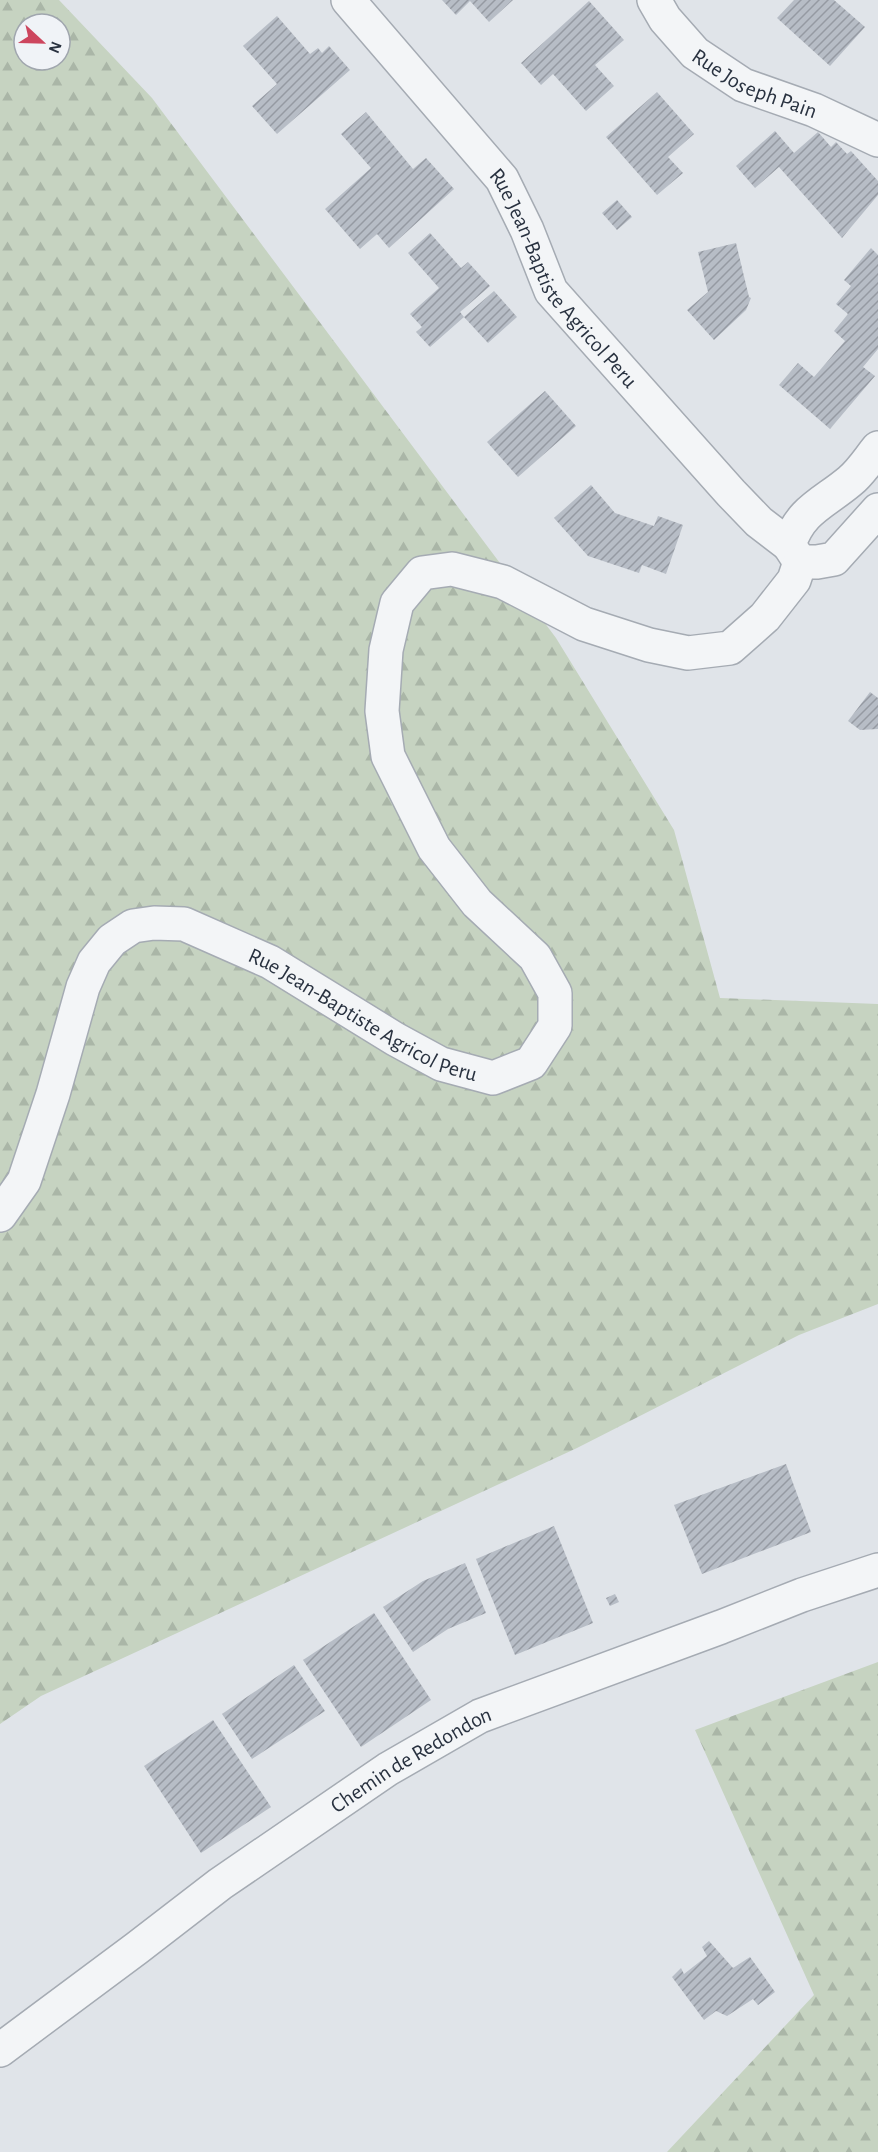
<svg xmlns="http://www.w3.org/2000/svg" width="878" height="2152" font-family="'Alegreya Sans',sans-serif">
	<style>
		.forest { fill: url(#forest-firs); fill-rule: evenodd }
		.building { fill: url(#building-hatch) }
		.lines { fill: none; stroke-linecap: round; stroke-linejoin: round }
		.minor-casing { stroke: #a5abb3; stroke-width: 36 }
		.minor { stroke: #f3f5f7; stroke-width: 33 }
		.labels { text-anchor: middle; stroke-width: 5; stroke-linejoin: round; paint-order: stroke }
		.street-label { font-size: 22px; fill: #293240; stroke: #f0f3f7 }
	</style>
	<defs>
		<pattern id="forest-firs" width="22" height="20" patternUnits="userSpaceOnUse" patternTransform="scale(1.5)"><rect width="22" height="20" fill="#c6d3c1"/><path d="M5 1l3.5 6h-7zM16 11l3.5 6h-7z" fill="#aab6a7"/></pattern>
		<pattern id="building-hatch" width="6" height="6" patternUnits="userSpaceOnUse" patternTransform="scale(1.5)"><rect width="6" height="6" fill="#b7bdc6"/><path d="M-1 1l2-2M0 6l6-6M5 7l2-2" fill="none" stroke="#959aa2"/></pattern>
	</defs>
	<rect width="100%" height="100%" fill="#e0e4e9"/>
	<g class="forest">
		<path d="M0,0H59L152,98L556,638L674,830L720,998L878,1004V1304L799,1335L577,1448L41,1696L0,1724ZM24,24H60V60H24Z"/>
		<polygon points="878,1662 878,2152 667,2152 814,1995 695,1730"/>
	</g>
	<g class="building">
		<polygon points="442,0 513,0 489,22 470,1 456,15"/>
		<polygon points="794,0 834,0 865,27 830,66 777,18"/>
		<polygon points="589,1 624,40 595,65 614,86 586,111 553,74 541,85 521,63"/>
		<polygon points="277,16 310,54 318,48 322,53 329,46 350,70 277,134 252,106 277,84 243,46"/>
		<polygon points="657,92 694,134 668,157 683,173 657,195 606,137"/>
		<polygon points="366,112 413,169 426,158 454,189 389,248 377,234 360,249 325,209 371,168 341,134"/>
		<polygon points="775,131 794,153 818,132 831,147 836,142 847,154 851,151 878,181 878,195 842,238 779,167 755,188 736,166"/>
		<polygon points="617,200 632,217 617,230 602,213"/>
		<polygon points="430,233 461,268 468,262 490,286 460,312 464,317 494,291 517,317 488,343 464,317 430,347 416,332 422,327 410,314 439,288 408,253"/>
		<polygon points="736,243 749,297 751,298 746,310 714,340 687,310 708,292 698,252"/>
		<polygon points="871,248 878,255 878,349 863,367 875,376 830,429 779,385 798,363 814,377 845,341 834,331 848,314 836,304 851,286 844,280"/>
		<polygon points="545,391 576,426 518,477 487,442"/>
		<polygon points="591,485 615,513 654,526 658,516 683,525 666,574 642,565 639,573 588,556 554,518"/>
		<polygon points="870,692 878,698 878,729 860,730 848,721"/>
		<polygon points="786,1464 811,1532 702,1574 674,1505"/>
		<polygon points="554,1526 593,1623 515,1655 476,1559"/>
		<polygon points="465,1563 486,1613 448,1629 413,1652 383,1607 423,1581"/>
		<polygon points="615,1594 619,1602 610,1606 606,1598"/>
		<polygon points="374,1613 431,1700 361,1747 303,1660"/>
		<polygon points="294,1665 325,1711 252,1759 222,1714"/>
		<polygon points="213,1720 271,1807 201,1853 144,1766"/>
		<polygon points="709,1941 733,1968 750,1957 775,1992 758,2005 753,1999 727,2016 716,2011 704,2020 672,1977 681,1968 684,1974 707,1956 702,1947"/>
	</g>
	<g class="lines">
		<g class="minor-casing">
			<g id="minor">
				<path id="s1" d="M348,0L502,179L527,230L551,291L731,493L759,522L789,545"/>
				<path id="s2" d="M654,0L665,19L695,53L743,85L814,110L878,140"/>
				<path d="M800,562L789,545C800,510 824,503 850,481C861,472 869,459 878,448"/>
				<polyline points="800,562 817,562 834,559 878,510"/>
				<path id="s3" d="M0,1215L24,1181L53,1094L83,987L94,962L112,940L133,926L154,923L184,924L270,962L395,1039L441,1064L493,1078L531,1063L555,1026V993L535,957L477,903L434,848L388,756L382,711L386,650L397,603L422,573L452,569L503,582L584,624L649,645L688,653L730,648L765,617L794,580L800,562"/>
				<path id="s4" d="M0,2050L137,1948L220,1884L388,1769L480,1716L721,1627L802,1595L878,1570"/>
			</g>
		</g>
		<use href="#minor" class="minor"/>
	</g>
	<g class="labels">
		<g class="street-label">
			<text dy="8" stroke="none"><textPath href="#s2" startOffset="135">Rue Joseph Pain</textPath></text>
			<text dy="8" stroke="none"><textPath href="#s1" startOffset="354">Rue Jean-Baptiste Agricol Peru</textPath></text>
			<text dy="8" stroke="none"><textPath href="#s3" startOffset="578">Rue Jean-Baptiste Agricol Peru</textPath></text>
			<text dy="8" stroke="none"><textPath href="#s4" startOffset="504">Chemin de Redondon</textPath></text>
		</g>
	</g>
	<g transform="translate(42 42) rotate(112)"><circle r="28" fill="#f0f3f7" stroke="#a0a6ae" stroke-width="1.5"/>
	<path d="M0-4.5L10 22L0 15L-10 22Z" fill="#cd465e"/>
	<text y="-9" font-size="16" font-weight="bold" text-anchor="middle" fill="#293240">N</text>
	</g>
</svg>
